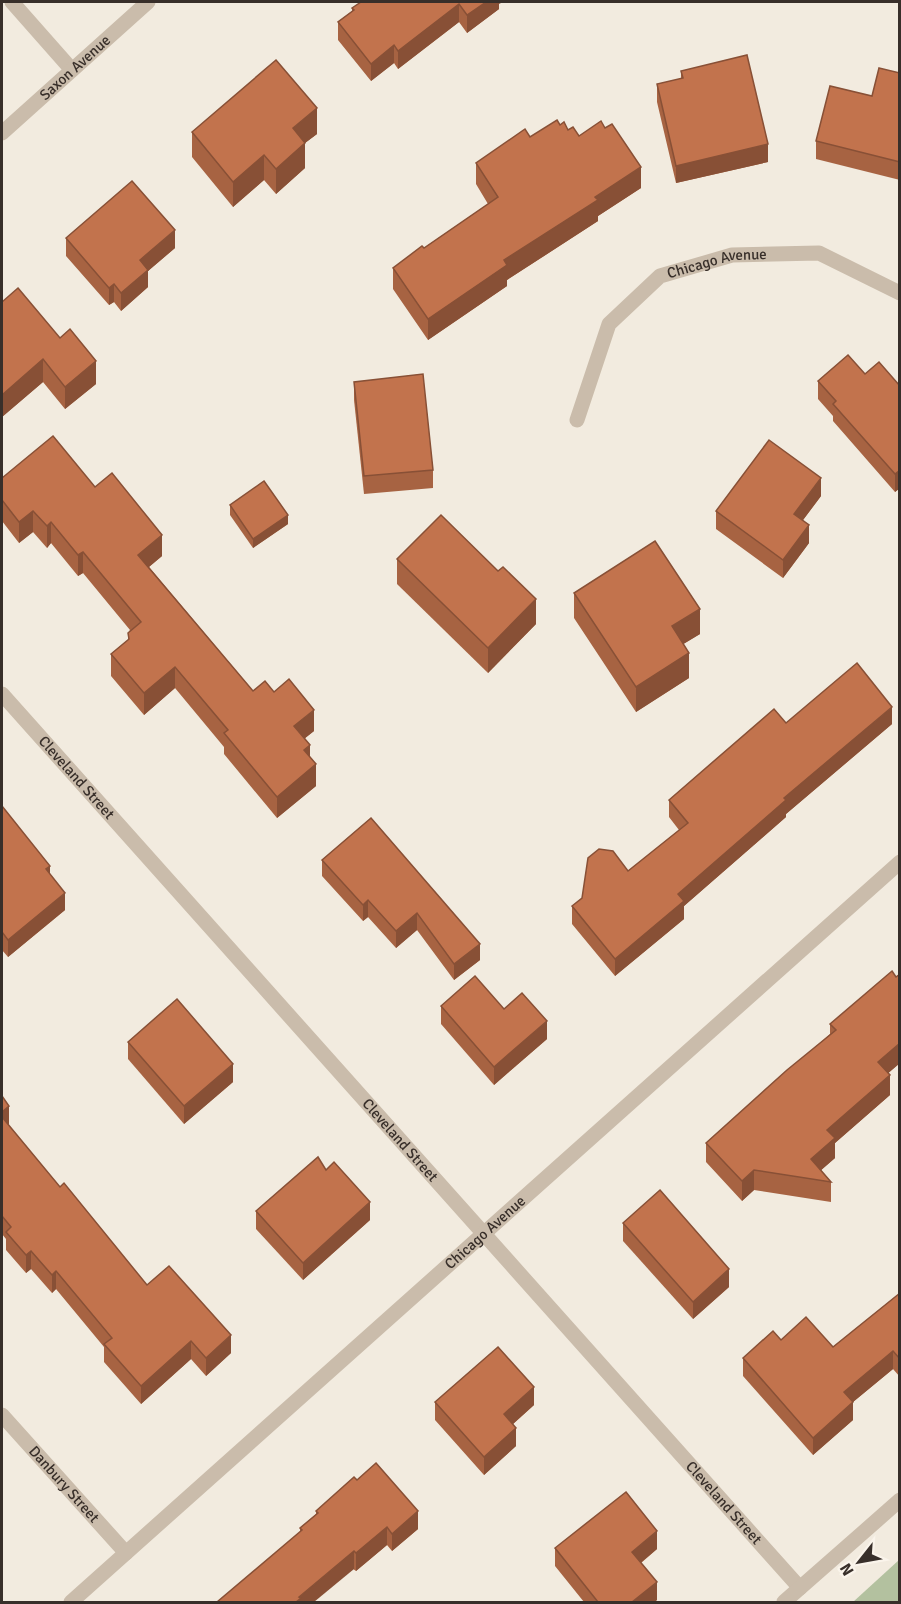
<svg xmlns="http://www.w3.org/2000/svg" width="901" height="1604" font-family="Signika,sans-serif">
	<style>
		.green { fill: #b3c19f }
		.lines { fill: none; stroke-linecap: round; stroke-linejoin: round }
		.minor { stroke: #cabcab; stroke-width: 15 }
		.wall { fill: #a76342 }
		.shaded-wall { fill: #885036 }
		.building { fill: #c2734d; stroke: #885036; stroke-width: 1.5 }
		.labels { text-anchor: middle; stroke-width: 6; stroke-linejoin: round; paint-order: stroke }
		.street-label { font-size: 15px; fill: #382f2a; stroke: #faf4eb }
	</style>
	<rect width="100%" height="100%" fill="#f2ebdf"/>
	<polygon class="green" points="899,1560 899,1602 853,1602"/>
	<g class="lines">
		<g class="minor">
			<polyline points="12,2 72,70"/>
			<path id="s1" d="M2,133L148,2"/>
			<path id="s2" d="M577,420L609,324L660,276L732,255L819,253L900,293"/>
			<path id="s3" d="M2,694L800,1588"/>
			<path id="s4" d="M2,1415L126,1553"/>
			<path id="s5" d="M71,1602L900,862"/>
			<polyline points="784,1602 900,1500"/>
		</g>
	</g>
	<g class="wall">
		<polygon points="361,2 499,4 499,9 467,33 459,22 398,69 394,63 371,81 338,40 338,22 352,11 352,8"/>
		<polygon points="681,71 768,162 676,183 657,102 657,84 681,79"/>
		<polygon points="900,73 900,180 816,159 816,141 872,96"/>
		<polygon points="560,125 579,136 641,188 598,216 598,221 507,280 507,286 428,340 393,289 393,268 424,248 488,204 476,184 476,163 530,137"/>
		<polygon points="192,132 317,134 305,143 305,168 276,194 264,180 233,207 192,157"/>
		<polygon points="66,238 175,248 148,271 148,287 121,311 114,302 109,305 66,256"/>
		<polygon points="2,302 96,384 65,409 43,382 2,417"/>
		<polygon points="865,374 900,386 900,488 895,492 833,421 833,416 818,399 818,381"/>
		<polygon points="354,382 433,470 433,488 364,494 354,400"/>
		<polygon points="2,478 95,487 162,556 149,567 253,691 274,692 314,731 305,738 316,786 277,818 224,754 224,747 175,688 144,715 111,676 111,654 128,640 128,633 130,630 83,573 78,576 51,543 47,548 33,532 19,543 2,521"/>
		<polygon points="821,496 803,520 809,543 783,578 716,529 716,511"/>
		<polygon points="230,505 288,524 253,548 230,515"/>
		<polygon points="397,559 536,624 488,673 397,584"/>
		<polygon points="574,593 700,634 683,644 689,678 636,712 574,618"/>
		<polygon points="786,723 892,724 786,814 786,817 684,906 684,919 615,976 572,924 572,906 628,871 679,830 669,817 669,800"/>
		<polygon points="2,806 50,875 65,910 8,957 2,950"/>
		<polygon points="371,818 480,960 454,980 417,930 396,948 368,917 363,921 322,876 322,860"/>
		<polygon points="900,974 900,1063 888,1073 890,1095 835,1143 835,1158 821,1170 831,1182 831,1202 754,1190 742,1201 706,1162 706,1143 830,1034 830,1024"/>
		<polygon points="441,1006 504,1009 547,1039 494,1085 441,1024"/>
		<polygon points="128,1042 233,1082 184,1124 128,1059"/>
		<polygon points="2,1096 9,1124 8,1125 60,1187 147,1285 231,1353 206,1376 191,1359 141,1404 104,1362 104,1347 56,1289 52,1293 31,1269 26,1273 6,1250 6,1239 2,1234"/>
		<polygon points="326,1170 370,1220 303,1280 256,1229 256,1211"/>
		<polygon points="623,1223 729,1287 693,1319 623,1241"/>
		<polygon points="900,1293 900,1377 893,1369 853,1402 853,1420 813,1455 743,1376 743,1358 781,1340 833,1347"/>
		<polygon points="435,1402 534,1405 513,1424 516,1446 484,1475 435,1420"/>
		<polygon points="357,1480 418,1529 392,1551 387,1545 356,1571 300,1531 300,1528 316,1514 316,1511"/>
		<polygon points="555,1548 657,1549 641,1563 657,1600 654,1602 584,1602 555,1566"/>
	</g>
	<g class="shaded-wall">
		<polygon points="486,2 503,2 499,4 499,9 467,33 467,15"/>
		<polygon points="459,4 459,22 398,69 398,51"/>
		<polygon points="394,45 394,63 371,81 371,64"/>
		<polygon points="317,108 317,134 305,143 305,168 276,194 276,169 293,128"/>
		<polygon points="768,144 768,162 676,183 676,166"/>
		<polygon points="264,155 264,180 233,207 233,182"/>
		<polygon points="641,167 641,188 598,216 598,221 507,280 507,286 428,340 428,319 504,260 595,197"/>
		<polygon points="175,230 175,248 148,271 148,287 121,311 121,293 140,260"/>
		<polygon points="114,284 114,302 109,305 109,288"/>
		<polygon points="43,359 43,382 2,417 2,395"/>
		<polygon points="96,361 96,384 65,409 65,387"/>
		<polygon points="900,470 900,488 895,492 895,474"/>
		<polygon points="821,478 821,496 794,532 794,514"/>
		<polygon points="33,511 33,532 19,543 19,522"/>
		<polygon points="288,515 288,524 253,548 253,539"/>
		<polygon points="51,522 51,543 47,548 47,526"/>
		<polygon points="809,525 809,543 783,578 783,560"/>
		<polygon points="162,535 162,556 138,576 138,555"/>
		<polygon points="83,552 83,573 78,576 78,555"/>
		<polygon points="536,599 536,624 488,673 488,648"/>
		<polygon points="700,609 700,634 672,651 672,626"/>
		<polygon points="689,653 689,678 636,712 636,687"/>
		<polygon points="175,667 175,688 144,715 144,693"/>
		<polygon points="892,707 892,724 786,814 786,817 684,906 684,919 615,976 615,959 678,894 784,798"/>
		<polygon points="314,710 314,731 294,747 294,726"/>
		<polygon points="310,745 310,766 304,750"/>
		<polygon points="316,764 316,786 277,818 277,797"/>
		<polygon points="50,866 50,884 46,869"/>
		<polygon points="65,893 65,910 8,957 8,940"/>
		<polygon points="368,900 368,917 363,921 363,905"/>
		<polygon points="417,913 417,930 396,948 396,931"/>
		<polygon points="480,944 480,960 454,980 454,964"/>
		<polygon points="547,1021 547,1039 494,1085 494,1067"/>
		<polygon points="900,1043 900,1063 878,1082 878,1062"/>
		<polygon points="233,1064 233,1082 184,1124 184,1106"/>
		<polygon points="890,1075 890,1095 835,1143 835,1158 811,1179 811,1159 827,1130"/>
		<polygon points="9,1106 9,1124 2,1130 2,1112"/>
		<polygon points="754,1170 754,1190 742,1201 742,1181"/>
		<polygon points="370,1202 370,1220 303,1280 303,1263"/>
		<polygon points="31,1251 31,1269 26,1273 26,1255"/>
		<polygon points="729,1269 729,1287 693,1319 693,1302"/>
		<polygon points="56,1271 56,1289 52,1293 52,1275"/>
		<polygon points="231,1335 231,1353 206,1376 206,1358"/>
		<polygon points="191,1341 191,1359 141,1404 141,1386"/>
		<polygon points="893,1351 893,1369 853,1402 853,1420 813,1455 813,1438 844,1392"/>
		<polygon points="534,1387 534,1405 504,1432 504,1414"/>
		<polygon points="516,1428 516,1446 484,1475 484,1457"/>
		<polygon points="418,1511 418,1529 392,1551 392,1534"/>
		<polygon points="387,1527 387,1545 356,1571 356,1553"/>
		<polygon points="657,1531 657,1549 632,1570 632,1552"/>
		<polygon points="354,1551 354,1569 314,1602 296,1602 299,1597"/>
		<polygon points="657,1582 657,1600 654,1602 632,1602"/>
	</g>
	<g class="building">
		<polygon points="361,2 486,2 467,15 459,4 398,51 394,45 371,64 338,22 354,10 352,8"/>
		<polygon points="747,55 768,144 676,166 657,84 683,78 681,71"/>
		<polygon points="276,60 317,108 293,128 305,143 276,169 264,155 233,182 192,132"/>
		<polygon points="879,68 900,73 900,162 816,141 830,86 872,96"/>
		<polygon points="557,120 560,125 564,122 568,130 573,127 579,136 601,121 605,128 612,124 641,167 595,197 598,200 504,260 507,265 428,319 393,268 422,246 424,248 498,197 476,163 525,129 530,137"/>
		<polygon points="132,181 175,230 140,260 148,270 121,293 114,284 109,288 66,238"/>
		<polygon points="18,288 60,338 70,329 96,361 65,387 43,359 2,395 2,302"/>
		<polygon points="848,355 865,374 879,362 900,386 900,470 895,474 833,404 836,401 818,381"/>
		<polygon points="423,374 433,470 364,476 354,382"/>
		<polygon points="53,436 95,487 112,473 162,535 138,555 253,691 265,681 274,692 289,679 314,710 294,726 310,745 304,750 316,764 277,797 224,733 228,730 175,667 144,693 111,654 129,639 128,633 141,622 83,552 78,555 51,522 47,526 33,511 19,522 2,500 2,478"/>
		<polygon points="769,440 821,478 794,514 809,525 783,560 716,511"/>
		<polygon points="264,481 288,515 253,539 230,505"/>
		<polygon points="441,515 498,571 503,567 536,599 488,648 397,559"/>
		<polygon points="655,541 700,609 672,626 689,653 636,687 574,593"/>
		<polygon points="857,663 892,707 784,798 786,800 678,894 684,901 615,959 572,906 582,898 588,858 599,849 613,851 628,871 688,823 669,800 774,709 786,723"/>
		<polygon points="2,806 50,866 46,869 65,893 8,940 2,932"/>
		<polygon points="371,818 480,944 454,964 417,913 396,931 368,900 363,905 322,860"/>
		<polygon points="892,971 896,977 900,974 900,1043 878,1062 890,1075 827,1130 835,1138 811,1159 831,1182 754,1170 742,1181 706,1143 787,1070 836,1030 830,1024"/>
		<polygon points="475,976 504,1009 522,993 547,1021 494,1067 441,1006"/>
		<polygon points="177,999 233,1064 184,1106 128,1042"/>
		<polygon points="2,1096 9,1106 2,1112"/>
		<polygon points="2,1117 60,1187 64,1183 147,1285 169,1266 231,1335 206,1358 191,1341 141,1386 104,1344 112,1338 56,1271 52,1275 31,1251 26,1255 6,1232 11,1227 2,1216"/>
		<polygon points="318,1157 326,1170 334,1162 370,1202 303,1263 256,1211"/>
		<polygon points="660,1190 729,1269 693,1302 623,1223"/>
		<polygon points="900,1293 900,1359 893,1351 844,1392 853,1402 813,1438 743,1358 773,1331 781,1340 806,1317 833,1347"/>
		<polygon points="498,1347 534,1387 504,1414 516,1428 484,1457 435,1402"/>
		<polygon points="376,1463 418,1511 392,1534 387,1527 356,1553 354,1551 299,1597 301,1598 296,1602 217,1602 302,1530 300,1528 318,1513 316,1511 354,1477 357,1480"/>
		<polygon points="626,1492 657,1531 632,1552 657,1582 632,1602 598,1602 555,1548"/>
	</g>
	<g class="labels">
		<g class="street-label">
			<text dy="5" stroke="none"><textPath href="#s1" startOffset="98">Saxon Avenue</textPath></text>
			<text dy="5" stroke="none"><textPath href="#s2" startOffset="230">Chicago Avenue</textPath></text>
			<text dy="5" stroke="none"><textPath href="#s3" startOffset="112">Cleveland Street</textPath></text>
			<text dy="5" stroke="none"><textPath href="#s3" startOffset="598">Cleveland Street</textPath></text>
			<text dy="5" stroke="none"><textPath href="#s5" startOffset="555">Chicago Avenue</textPath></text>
			<text dy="5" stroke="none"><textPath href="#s4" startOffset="93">Danbury Street</textPath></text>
			<text dy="5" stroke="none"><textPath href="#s3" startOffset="1084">Cleveland Street</textPath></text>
		</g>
	</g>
	<rect width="901" height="1604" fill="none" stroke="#382f2a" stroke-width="6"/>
	<g transform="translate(859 1562) rotate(239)" stroke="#faf4eb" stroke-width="4.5" paint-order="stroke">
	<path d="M0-4.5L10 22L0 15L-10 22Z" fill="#382f2a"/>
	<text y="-9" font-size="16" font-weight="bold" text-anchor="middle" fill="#382f2a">N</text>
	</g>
</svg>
